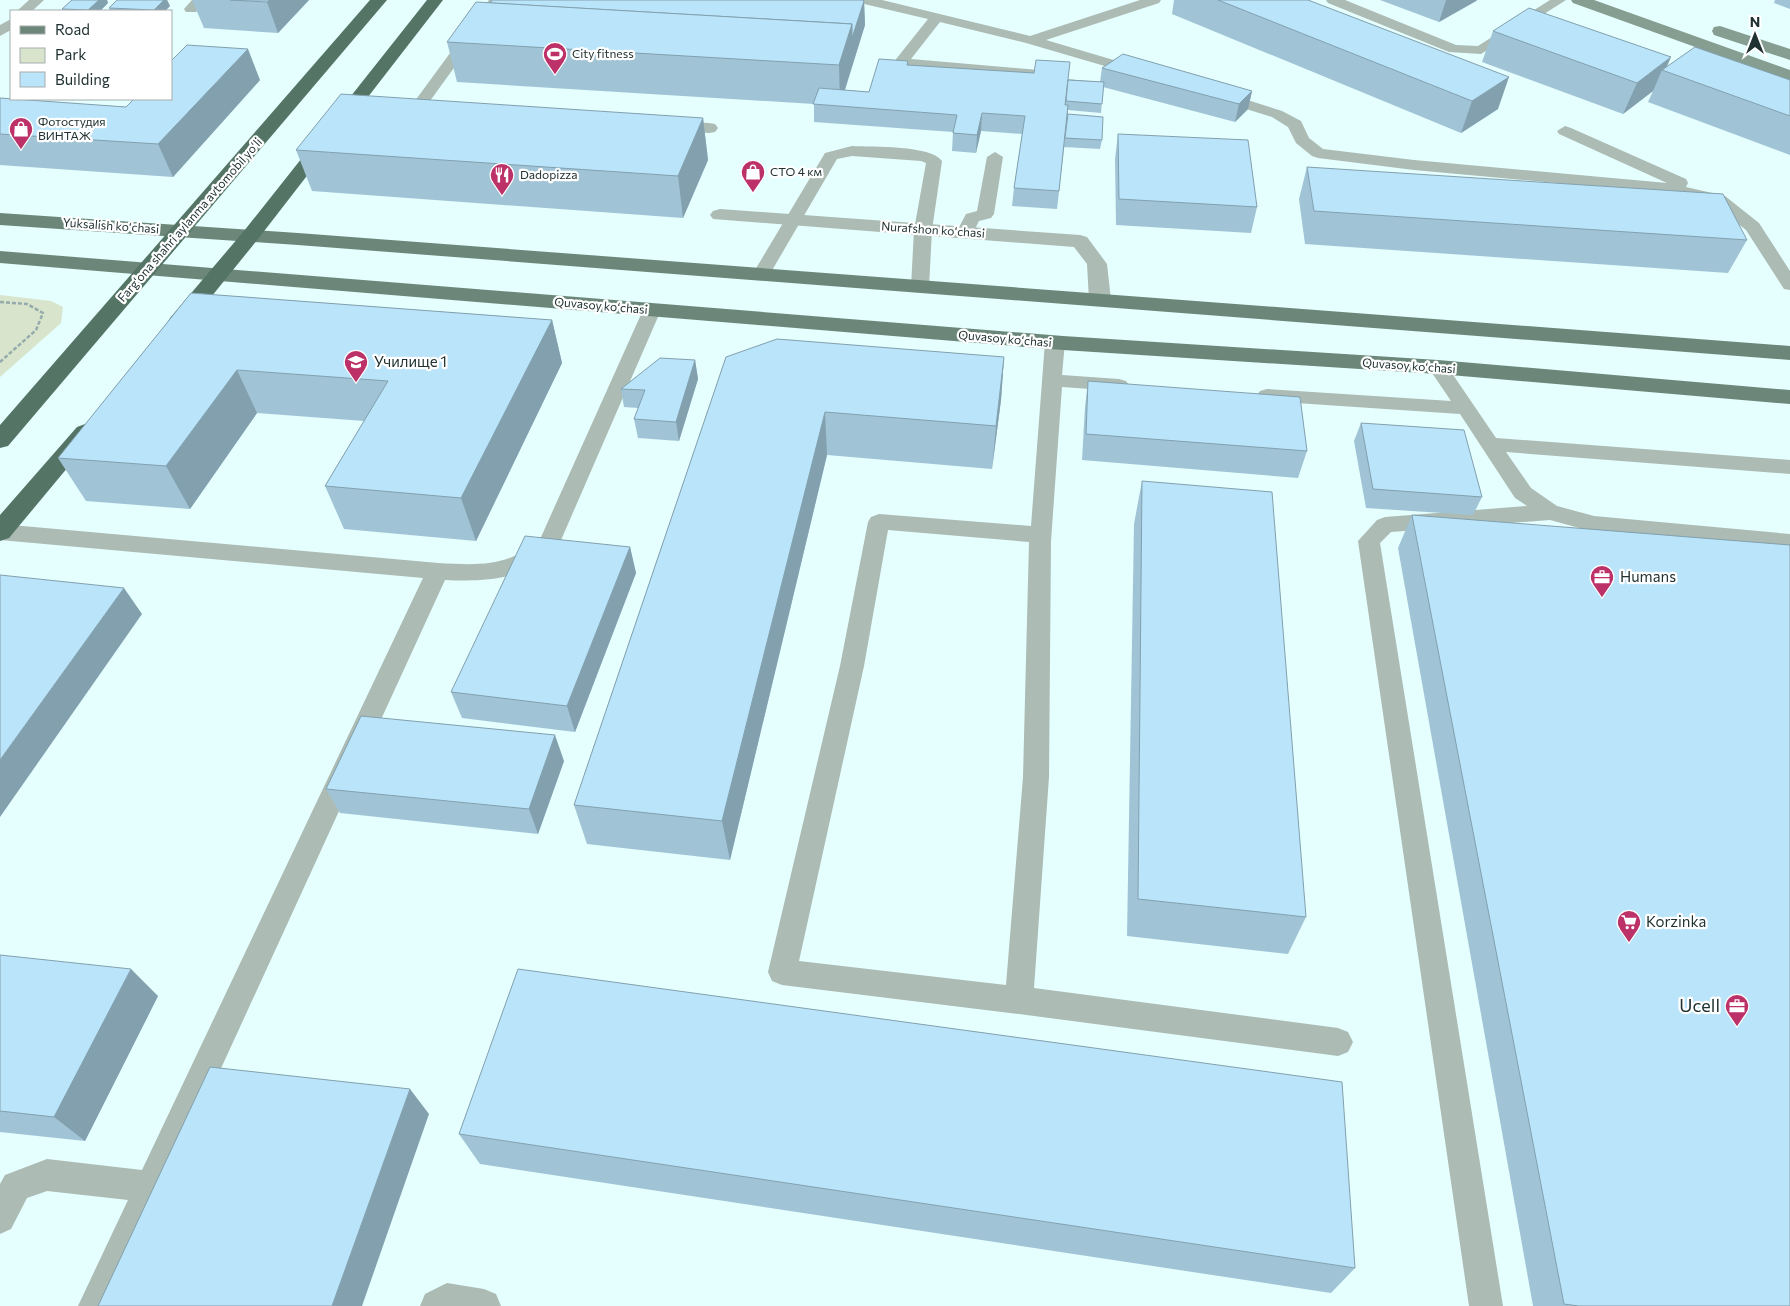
<svg xmlns="http://www.w3.org/2000/svg" width="1790" height="1306" font-family="Commissioner,sans-serif">
	<style>
		.green { fill: #d8e5cc }
		.lines { fill: none; stroke-linecap: round; stroke-linejoin: round }
		.path { stroke: #95abab; stroke-width: 2.5; stroke-dasharray: 4 2; stroke-linecap: butt }
		.lane { fill: #acbbb3; fill-rule: evenodd }
		.street { fill: #acbbb3; fill-rule: evenodd }
		.secondary { fill: #869d91; fill-rule: evenodd }
		.primary { fill: #6c8779; fill-rule: evenodd }
		.highway { fill: #547465; fill-rule: evenodd }
		.wall { fill: #a0c4d6 }
		.shaded-wall { fill: #82a0ae }
		.building { fill: #bae4f9; stroke: #82a0ae }
		.labels { text-anchor: middle; stroke-width: 4.5; stroke-linejoin: round; paint-order: stroke }
		.far-poi-label { font-size: 12px; fill: #203131; stroke: #fff; text-anchor: start }
		.far-street-label { font-size: 12px; fill: #203131; stroke: #fff }
		.poi-label { font-size: 15px; fill: #203131; stroke: #fff; text-anchor: start }
		.near-poi-label { font-size: 18px; fill: #203131; stroke: #fff; text-anchor: end }
	</style>
	<rect width="100%" height="100%" fill="#e5fefe"/>
	<polygon class="green" points="0,295 51,301 63,307 61,323 0,377"/>
	<g class="lines">
		<polyline class="path" points="0,302 27,304 43,313 36,330 0,362"/>
		<g class="lane">
			<polygon points="29,0 44,0 32,11 17,11"/>
			<polygon points="192,0 207,0 196,12 186,12 184,9"/>
			<polygon points="489,0 503,0 422,112 412,112 409,109"/>
			<polygon points="858,0 882,0 1030,36 1140,0 1161,0 1159,3 1046,40 1144,69 1146,72 1144,75 1139,76 1026,43 940,22 911,59 1038,70 1040,73 1038,76 1033,77 904,68 899,74 889,74 887,71 889,68 928,19 860,3"/>
			<polygon points="1326,0 1345,0 1456,45 1478,46 1550,0 1566,0 1481,54 1449,52 1328,3"/>
			<polygon points="11,19 11,30 0,36 0,25"/>
			<polygon points="1219,91 1282,111 1301,121 1309,138 1323,149 1414,160 1667,183 1559,134 1557,131 1565,126 1571,128 1686,179 1688,183 1686,187 1725,196 1759,223 1790,271 1790,290 1784,289 1746,230 1713,204 1675,194 1414,170 1318,158 1312,156 1296,143 1288,127 1272,117 1214,99 1211,96 1214,93"/>
			<path d="M852,146C872,147 931,145 942,161L932,230L929,287L926,291H914L911,287L914,230L926,163L921,161L852,156L837,159L767,279H755L752,275L825,153Z"/>
			<polygon points="995,152 1003,157 994,214 991,218 979,221 971,237 959,237 956,233 966,214 977,211 987,157"/>
			<path d="M652,304L659,306L661,310L558,547C526,580 489,582 445,580L112,1306H78L128,1200L47,1191L27,1198L11,1229L0,1234V1184L5,1175L47,1159L142,1170L423,578L0,540V524L438,563C479,565 510,568 541,537L643,310L645,306Z"/>
			<path d="M1055,336L1062,338L1065,342L1062,375L1119,379L1126,381L1129,385L1126,389L1119,391L1062,387L1051,541L1049,777L1034,988L1338,1028L1348,1032L1353,1042L1348,1052L1338,1056L1019,1014L782,985L772,981L768,972L840,666L868,522L871,517L879,514L1031,526L1045,342L1048,338ZM888,530L1029,542L1023,777L1006,985L799,961L864,666Z"/>
			<polygon points="1438,361 1445,363 1496,438 1790,460 1790,474 1506,452 1531,488 1557,506 1594,516 1790,534 1790,550 1594,532 1550,520 1391,532 1380,543 1503,1306 1469,1306 1358,541 1377,520 1385,517 1527,506 1515,498 1460,414 1267,401 1260,399 1257,395 1260,391 1267,389 1451,401 1428,367 1431,363"/>
			<polygon points="447,1283 484,1289 496,1294 501,1306 420,1306 425,1294"/>
		</g>
		<g class="street">
			<polygon points="667,121 709,123 715,124 718,128 715,132 709,133 661,130 658,126 661,122"/>
			<polygon points="720,209 1080,235 1087,237 1107,264 1111,300 1108,305 1100,306 1092,305 1089,300 1087,264 1074,247 713,219 710,215 713,211"/>
		</g>
		<g class="secondary">
			<polygon points="1571,0 1594,0 1790,70 1790,81 1573,3"/>
			<polygon points="1720,26 1790,49 1790,60 1714,35 1712,31 1714,27"/>
		</g>
		<g class="primary">
			<polygon points="0,213 298,233 1790,346 1790,360 298,245 0,225"/>
			<polygon points="0,251 1063,336 1438,360 1790,390 1790,404 1438,374 1063,350 0,263"/>
		</g>
		<g class="highway">
			<polygon points="370,0 387,0 8,446 0,448 0,425"/>
			<polygon points="427,0 443,0 258,239 186,328 178,330 170,328 167,323 170,318 244,231"/>
			<polygon points="85,424 93,427 97,432 93,437 9,538 0,541 0,515 77,427"/>
		</g>
	</g>
	<g class="wall">
		<polygon points="72,0 107,0 108,3 100,11 63,11 62,9"/>
		<polygon points="117,0 181,0 167,0 170,6 165,11 110,11 109,8"/>
		<polygon points="192,0 309,0 278,33 204,28"/>
		<polygon points="1174,0 1308,0 1498,109 1461,133 1172,14"/>
		<polygon points="1380,0 1477,0 1476,1 1439,22"/>
		<polygon points="1775,0 1790,0 1790,9 1774,3"/>
		<polygon points="864,1 865,25 845,90 869,92 908,61 908,65 1100,82 1102,68 1252,91 1248,109 1235,122 1103,87 1101,113 1068,110 1068,114 1102,140 1100,149 1064,147 1067,123 1057,209 1012,206 1014,188 1022,134 981,131 976,153 952,151 953,132 814,122 814,104 457,82 447,42 490,3"/>
		<polygon points="1493,31 1666,68 1790,80 1790,155 1648,102 1653,91 1623,114 1482,62"/>
		<polygon points="260,80 173,177 0,165 0,98 126,107"/>
		<polygon points="703,118 708,160 683,218 312,191 296,150"/>
		<polygon points="1118,134 1257,207 1251,233 1116,225 1115,159"/>
		<polygon points="1307,167 1747,240 1728,273 1305,244 1299,199"/>
		<polygon points="191,293 552,320 562,363 476,541 344,529 325,486 364,421 257,413 190,509 86,501 58,458"/>
		<polygon points="726,357 1004,357 1001,400 992,469 827,455 730,860 587,844 574,805"/>
		<polygon points="695,360 698,379 679,441 638,438 634,419 638,408 624,407 621,389"/>
		<polygon points="1088,381 1307,451 1298,478 1082,460 1085,407"/>
		<polygon points="1361,423 1482,497 1473,515 1366,508 1354,441"/>
		<polygon points="1142,481 1306,917 1288,954 1127,936 1134,524"/>
		<polygon points="1412,515 1790,1306 1533,1306 1398,548"/>
		<polygon points="630,547 636,573 575,732 462,718 451,692"/>
		<polygon points="564,761 538,834 340,813 326,789"/>
		<polygon points="0,955 158,996 85,1141 0,1132"/>
		<polygon points="459,1134 1355,1268 1331,1293 480,1164"/>
	</g>
	<g class="shaded-wall">
		<polygon points="99,0 107,0 108,3 100,11 89,11 88,10"/>
		<polygon points="164,0 167,0 170,6 165,11 155,11 154,10"/>
		<polygon points="270,0 309,0 278,33 267,2"/>
		<polygon points="1446,0 1477,0 1476,1 1439,22"/>
		<polygon points="864,1 865,25 840,105 839,65 852,24"/>
		<polygon points="248,49 260,80 173,177 158,144"/>
		<polygon points="1671,57 1665,71 1662,70 1653,91 1623,114 1637,83"/>
		<polygon points="1509,77 1498,109 1461,133 1472,101"/>
		<polygon points="1252,91 1248,109 1235,122 1239,104"/>
		<polygon points="982,113 981,131 976,153 977,135"/>
		<polygon points="703,118 708,160 683,218 678,176"/>
		<polygon points="552,320 562,363 476,541 461,498"/>
		<polygon points="1004,357 1001,400 992,469 996,426"/>
		<polygon points="695,360 698,379 679,441 676,422"/>
		<polygon points="237,370 257,413 190,509 166,466"/>
		<polygon points="825,412 827,455 730,860 722,821"/>
		<polygon points="630,547 636,573 575,732 567,706"/>
		<polygon points="124,588 142,614 0,817 0,760"/>
		<polygon points="555,735 564,761 538,834 529,809"/>
		<polygon points="131,969 158,996 85,1141 54,1117"/>
		<polygon points="410,1089 429,1114 362,1306 332,1306"/>
	</g>
	<g class="building">
		<polygon points="72,0 99,0 88,10 62,9"/>
		<polygon points="117,0 164,0 154,10 109,8"/>
		<polygon points="230,0 270,0 267,2"/>
		<polygon points="492,0 863,0 864,1 852,38 852,24 490,3"/>
		<polygon points="1218,0 1308,0 1509,77 1472,101"/>
		<polygon points="476,2 852,24 839,65 447,42"/>
		<polygon points="1529,8 1671,57 1637,83 1493,31"/>
		<polygon points="187,45 248,49 158,144 0,134 0,98 126,107 134,99 171,99 171,61"/>
		<polygon points="1695,47 1790,80 1790,116 1662,70"/>
		<polygon points="1123,54 1252,91 1239,104 1102,68"/>
		<polygon points="879,59 908,61 907,65 1034,73 1036,60 1070,62 1065,105 1068,105 1059,191 1014,188 1025,116 982,113 977,135 953,133 957,115 813,104 819,88 869,92"/>
		<polygon points="1068,80 1104,82 1102,104 1066,101"/>
		<polygon points="341,94 703,118 678,176 296,150"/>
		<polygon points="1068,114 1103,117 1102,140 1065,138"/>
		<polygon points="1118,134 1248,140 1257,207 1119,199"/>
		<polygon points="1307,167 1723,194 1747,240 1314,211"/>
		<polygon points="191,293 552,320 461,498 325,486 388,381 237,370 166,466 58,458"/>
		<polygon points="777,339 1004,357 996,426 825,412 722,821 574,805 726,357"/>
		<polygon points="660,358 695,360 676,422 634,419 645,390 621,389"/>
		<polygon points="1088,381 1300,397 1307,451 1086,434"/>
		<polygon points="1361,423 1464,430 1482,497 1373,489"/>
		<polygon points="1142,481 1272,492 1306,917 1138,899"/>
		<polygon points="1412,515 1790,545 1790,1306 1579,1306 1564,1304"/>
		<polygon points="525,536 630,547 567,706 451,692"/>
		<polygon points="0,575 124,588 0,760"/>
		<polygon points="361,716 555,735 529,809 326,789"/>
		<polygon points="0,955 131,969 54,1117 0,1111"/>
		<polygon points="518,969 1342,1082 1355,1268 459,1134"/>
		<polygon points="210,1067 410,1089 332,1306 98,1306"/>
	</g>
	<defs>
		<g id="stadium-pin" transform="scale(1.25)"><path d="M0 17L-7.5 6A9.5 9.5 0 1 1 7.5 6Z" fill="#bc3168" stroke="#fff"/><path d="M0-5a6.5 5 0 1 0 0 10a6.5 5 0 1 0 0-10ZM-3.5-1.8h7v3.6h-7Z" fill="#fff"/></g>
		<g id="shop-pin" transform="scale(1.25)"><path d="M0 17L-7.5 6A9.5 9.5 0 1 1 7.5 6Z" fill="#bc3168" stroke="#fff"/><path d="M-5-2.5h2.3a2.7 3.5 0 0 1 5.4 0H5L5.5 6h-11ZM-1.5-2.5h3a1.5 2.3 0 0 0-3 0Z" fill="#fff"/></g>
		<g id="restaurant-pin" transform="scale(1.25)"><path d="M0 17L-7.5 6A9.5 9.5 0 1 1 7.5 6Z" fill="#bc3168" stroke="#fff"/><path d="M-5-6h1v4h1v-4h1v4h1v-4h1v5L-1.5 .5V6h-2V.5L-5-1ZM5-6V6H3V1.5H1.5Q1.5-4 5-6Z" fill="#fff"/></g>
		<g id="school-pin" transform="scale(1.25)"><path d="M0 17L-7.5 6A9.5 9.5 0 1 1 7.5 6Z" fill="#bc3168" stroke="#fff"/><path d="M0-5L7-2L0 1L-7-2ZM-4 1L0 2.5L4 1V4Q0 6-4 4Z" fill="#fff"/></g>
		<g id="office-pin" transform="scale(1.25)"><path d="M0 17L-7.5 6A9.5 9.5 0 1 1 7.5 6Z" fill="#bc3168" stroke="#fff"/><path d="M-6-3h4V-5.5h4V-3h4V5H-6ZM-1-4.5V-3h2v-1.5ZM-6 0V1H6V0Z" fill="#fff"/></g>
		<g id="supermarket-pin" transform="scale(1.25)"><path d="M0 17L-7.5 6A9.5 9.5 0 1 1 7.5 6Z" fill="#bc3168" stroke="#fff"/><path d="M-6-5.5h2.5l.6 2H6L4.5 2H-2.5L-4.4-4H-6ZM-1.5 3.2a1.3 1.3 0 1 0 .1 0ZM3 3.2a1.3 1.3 0 1 0 .1 0Z" fill="#fff"/></g>
	</defs>
	<g fill-rule="evenodd">
		<use href="#stadium-pin" x="555" y="54"/>
		<use href="#shop-pin" x="21" y="129"/>
		<use href="#shop-pin" x="753" y="172"/>
		<use href="#restaurant-pin" x="502" y="175"/>
		<use href="#school-pin" x="356" y="362"/>
		<use href="#office-pin" x="1602" y="577"/>
		<use href="#supermarket-pin" x="1629" y="922"/>
		<use href="#office-pin" x="1737" y="1006"/>
	</g>
	<g class="labels">
		<g class="far-poi-label">
			<text x="572" y="58">City fitness</text>
			<text x="38" y="126">Фотостудия<tspan x="38" dy="14">ВИНТАЖ</tspan></text>
			<text x="770" y="176">СТО 4 км</text>
			<text x="520" y="179">Dadopizza</text>
		</g>
		<g class="far-street-label">
			<text transform="translate(190 220) rotate(-49)" y="4">Fargʻona shahri aylanma avtomobil yoʻli</text>
			<text transform="translate(111 226) rotate(4)" y="4">Yuksalish koʻchasi</text>
			<text transform="translate(933 230) rotate(4)" y="4">Nurafshon koʻchasi</text>
			<text transform="translate(601 306) rotate(5)" y="4">Quvasoy koʻchasi</text>
			<text transform="translate(1005 339) rotate(5)" y="4">Quvasoy koʻchasi</text>
			<text transform="translate(1409 366) rotate(4)" y="4">Quvasoy koʻchasi</text>
		</g>
		<g class="poi-label">
			<text x="374" y="367">Училище 1</text>
			<text x="1620" y="582">Humans</text>
			<text x="1646" y="927">Korzinka</text>
		</g>
		<g class="near-poi-label">
			<text x="1720" y="1012">Ucell</text>
		</g>
	</g>
	<rect x="10" y="10" width="162" height="90" fill="#ffffff" stroke="#a6adad"/>
	<rect x="20" y="26" width="25" height="8" fill="#6c8779" stroke="#a6adad"/>
	<text x="55" y="35" font-size="15" fill="#203131">Road</text>
	<rect x="20" y="48" width="25" height="15" fill="#d8e5cc" stroke="#a6adad"/>
	<text x="55" y="60" font-size="15" fill="#203131">Park</text>
	<rect x="20" y="72" width="25" height="15" fill="#bae4f9" stroke="#a6adad"/>
	<text x="55" y="85" font-size="15" fill="#203131">Building</text>
	<g transform="translate(1755 35)" stroke="#ffffff" stroke-width="4" paint-order="stroke">
	<path d="M0-4L9 19L0 12L-9 19Z" fill="#203131"/>
	<text y="-8" font-size="14" font-weight="bold" text-anchor="middle" fill="#203131">N</text>
	</g>
</svg>
